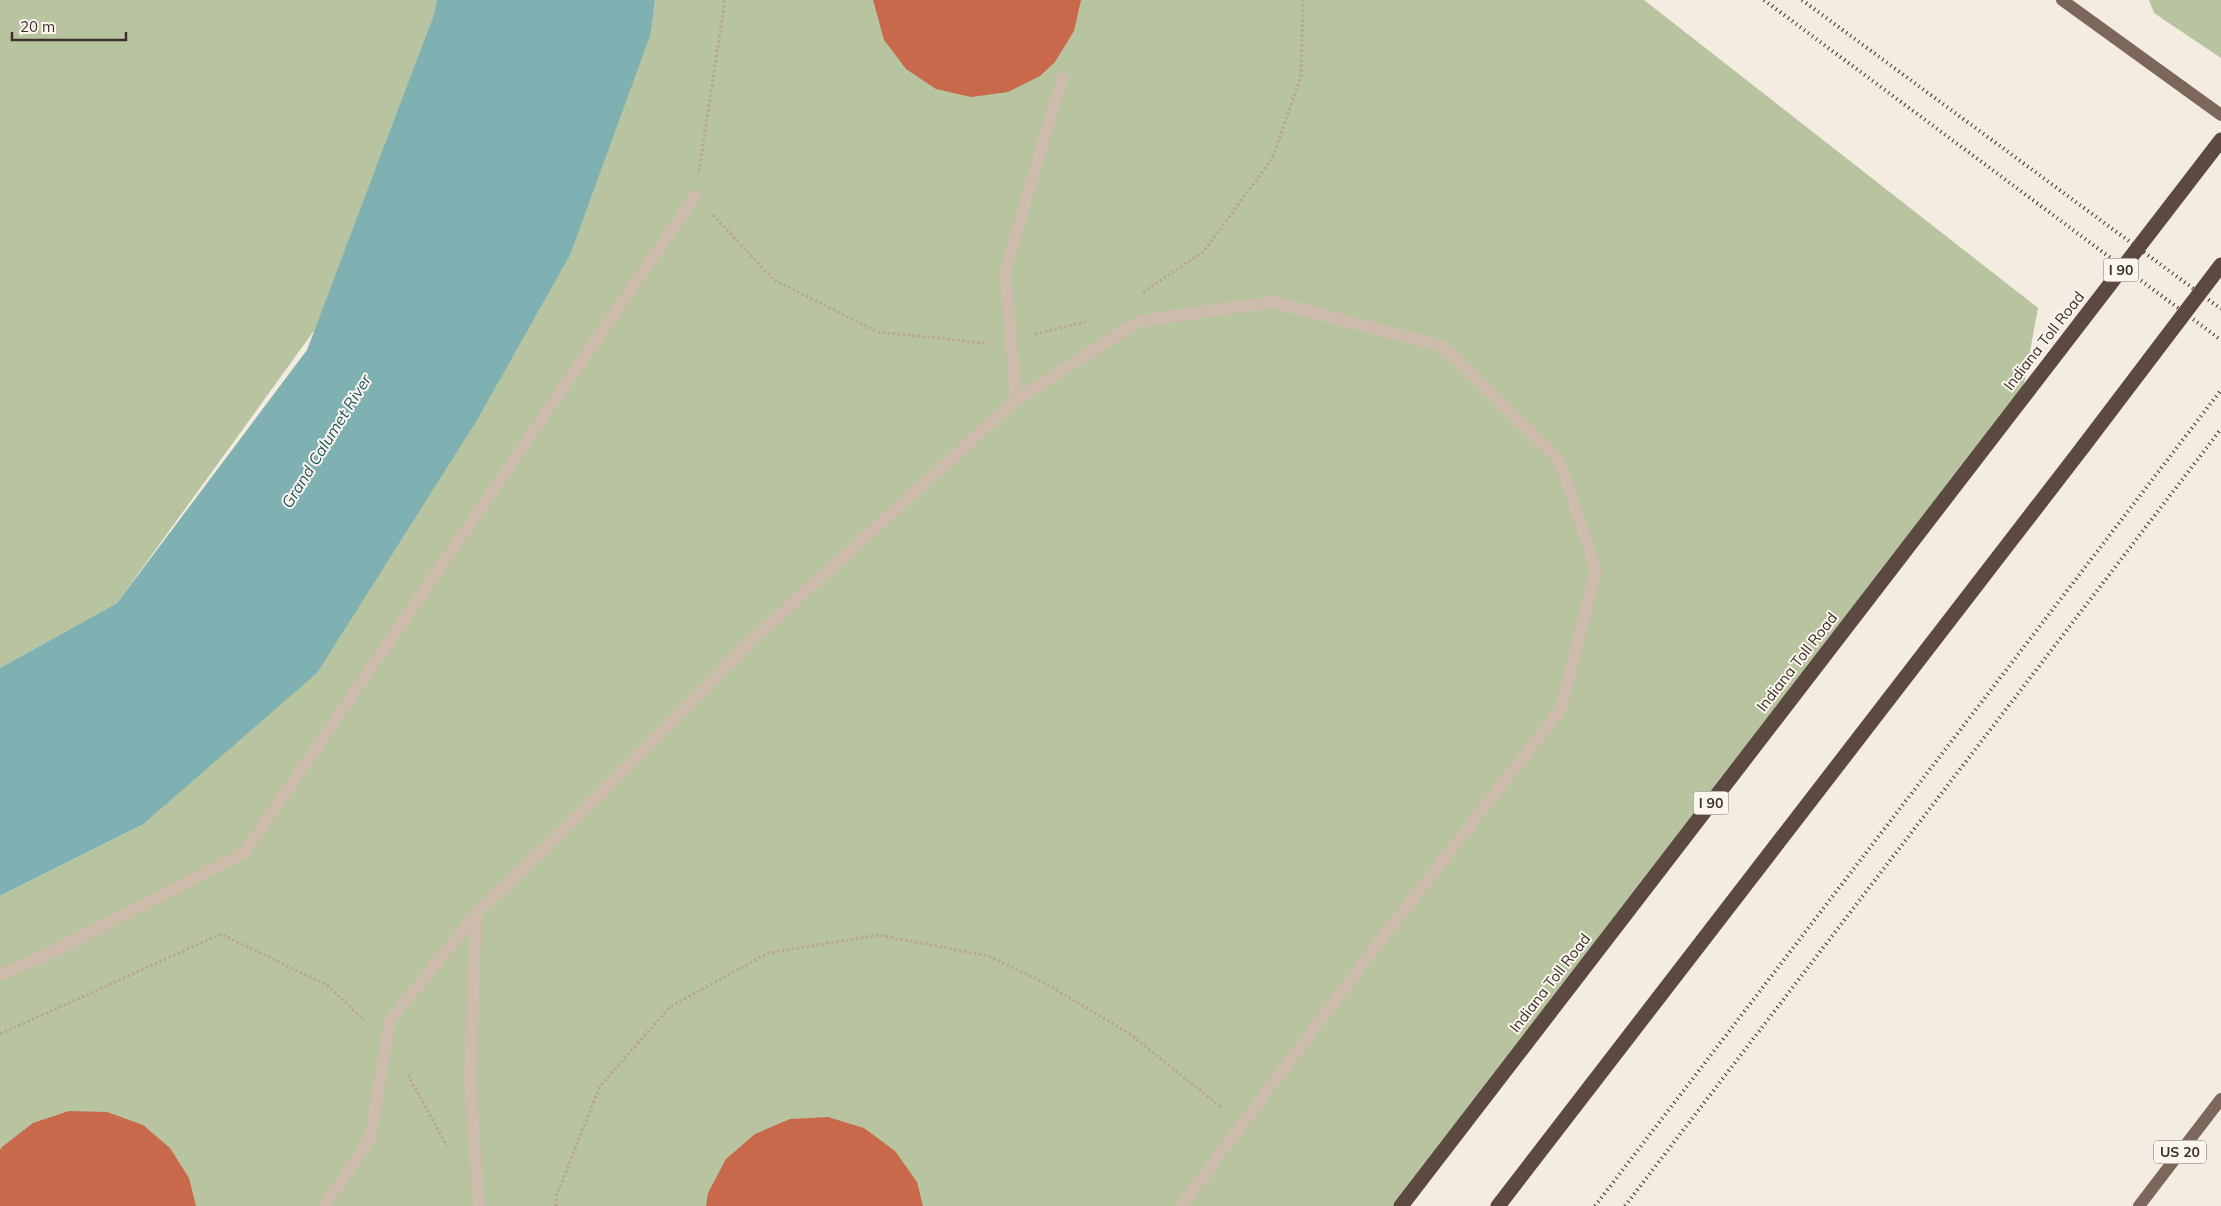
<svg xmlns="http://www.w3.org/2000/svg" width="2221" height="1206" font-family="Mulish,sans-serif">
	<style>
		.green { fill: #b8c4a0 }
		.water { fill: #7fb0b2 }
		.building { fill: #c8694b }
		.lines { fill: none; stroke-linecap: round; stroke-linejoin: round }
		.path { stroke: #b9a596; stroke-width: 3; stroke-dasharray: 2.5 2.5; stroke-linecap: butt }
		.minor { stroke: #cdbbac; stroke-width: 12 }
		.major { stroke: #7d675c; stroke-width: 12 }
		.highway { stroke: #5c4a42; stroke-width: 15 }
		.rail { stroke: #3b302b; stroke-width: 4; stroke-dasharray: 1 4; stroke-linecap: butt }
		.highway-bridge { stroke: #5c4a42; stroke-width: 15 }
		.labels { text-anchor: middle; stroke-width: 4; stroke-linejoin: round; paint-order: stroke }
		.shield { fill: #fbf5ee; stroke: #756b66; stroke-width: 1 }
		.shield-label { font-size: 14px; font-weight: bold; fill: #3b302b }
		.street-label { font-size: 15px; fill: #3b302b; stroke: #fbf5ee }
		.water-label { font-size: 16px; font-style: italic; fill: #1f5a5e; stroke: #fbf5ee }
	</style>
	<rect width="100%" height="100%" fill="#f4ebe1"/>
	<g class="green">
		<polygon points="0,0 437,0 434,14 316,328 117,603 0,668"/>
		<polygon points="655,0 1644,0 2038,308 2021,400 1401,1206 0,1206 0,896 142,825 651,33"/>
		<polygon points="2149,0 2221,0 2221,58 2154,13"/>
	</g>
	<polygon class="water" points="437,0 655,0 651,33 570,255 477,420 317,673 142,825 0,896 0,668 117,603 307,350 434,14"/>
	<g class="building">
		<polygon points="873,0 1081,0 1074,31 1055,62 1040,76 1008,92 971,97 936,89 906,69 884,40"/>
		<polygon points="69,1111 107,1112 143,1125 170,1148 189,1178 196,1206 0,1206 0,1150 2,1147 33,1123"/>
		<polygon points="828,1117 864,1128 895,1151 917,1182 923,1206 706,1206 708,1193 726,1159 755,1134 790,1119"/>
	</g>
	<g class="lines">
		<g class="path">
			<polyline points="699,171 725,0"/>
			<polyline points="713,215 774,280 878,332 985,343"/>
			<polyline points="1143,292 1203,252 1272,159 1301,77 1303,0"/>
			<polyline points="1035,334 1085,322"/>
			<polyline points="0,1034 221,934 327,985 364,1020"/>
			<polyline points="408,1075 447,1146"/>
			<polyline points="556,1206 556,1197 600,1086 670,1007 768,953 879,935 988,956 1043,982 1130,1034 1222,1108"/>
		</g>
		<g class="minor">
			<polyline points="1016,400 1005,271 1062,79"/>
			<polyline points="476,914 470,1081 479,1206"/>
			<polyline points="0,975 48,954 244,853 695,196"/>
			<polyline points="324,1206 370,1139 390,1020 476,914 594,800 752,640 1016,400 1139,321 1273,302 1442,346 1559,460 1596,570 1561,709 1383,937 1181,1206"/>
		</g>
		<g class="major">
			<polyline points="2062,0 2221,115"/>
			<polyline points="2139,1206 2221,1099"/>
		</g>
		<g class="highway">
			<polyline points="1401,1206 2021,400"/>
			<polyline points="1498,1206 2083,447"/>
		</g>
		<g class="rail">
			<polyline points="1764,0 2221,340"/>
			<polyline points="1802,0 2221,309"/>
			<polyline points="1595,1206 2221,390"/>
			<polyline points="1625,1206 2221,429"/>
		</g>
		<g class="highway-bridge">
			<polyline points="2021,400 2221,140"/>
			<polyline points="2083,447 2221,265"/>
		</g>
	</g>
	<g class="labels">
		<g class="shield">
			<rect x="2103.5" y="258.5" width="35" height="23" rx="4"/>
			<rect x="1693.5" y="791.5" width="35" height="23" rx="4"/>
			<rect x="2154" y="1140.5" width="52" height="23" rx="4"/>
		</g>
		<g class="shield-label">
			<text x="2121" y="275">I 90</text>
			<text x="1711" y="808">I 90</text>
			<text x="2180" y="1157">US 20</text>
		</g>
		<g class="street-label">
			<text transform="translate(2044 341) rotate(-52)" y="5">Indiana Toll Road</text>
			<text transform="translate(1797 662) rotate(-52)" y="5">Indiana Toll Road</text>
			<text transform="translate(1550 983) rotate(-52)" y="5">Indiana Toll Road</text>
		</g>
		<g class="water-label">
			<text transform="translate(326 441) rotate(-58)" y="6">Grand Calumet River</text>
		</g>
	</g>
	<path d="M12 32v8h114v-8" fill="none" stroke="#3b302b" stroke-width="2.5"/>
	<text x="20" y="32" font-size="15" fill="#3b302b" stroke="#fbf5ee" stroke-width="4" paint-order="stroke">20 m</text>
</svg>
